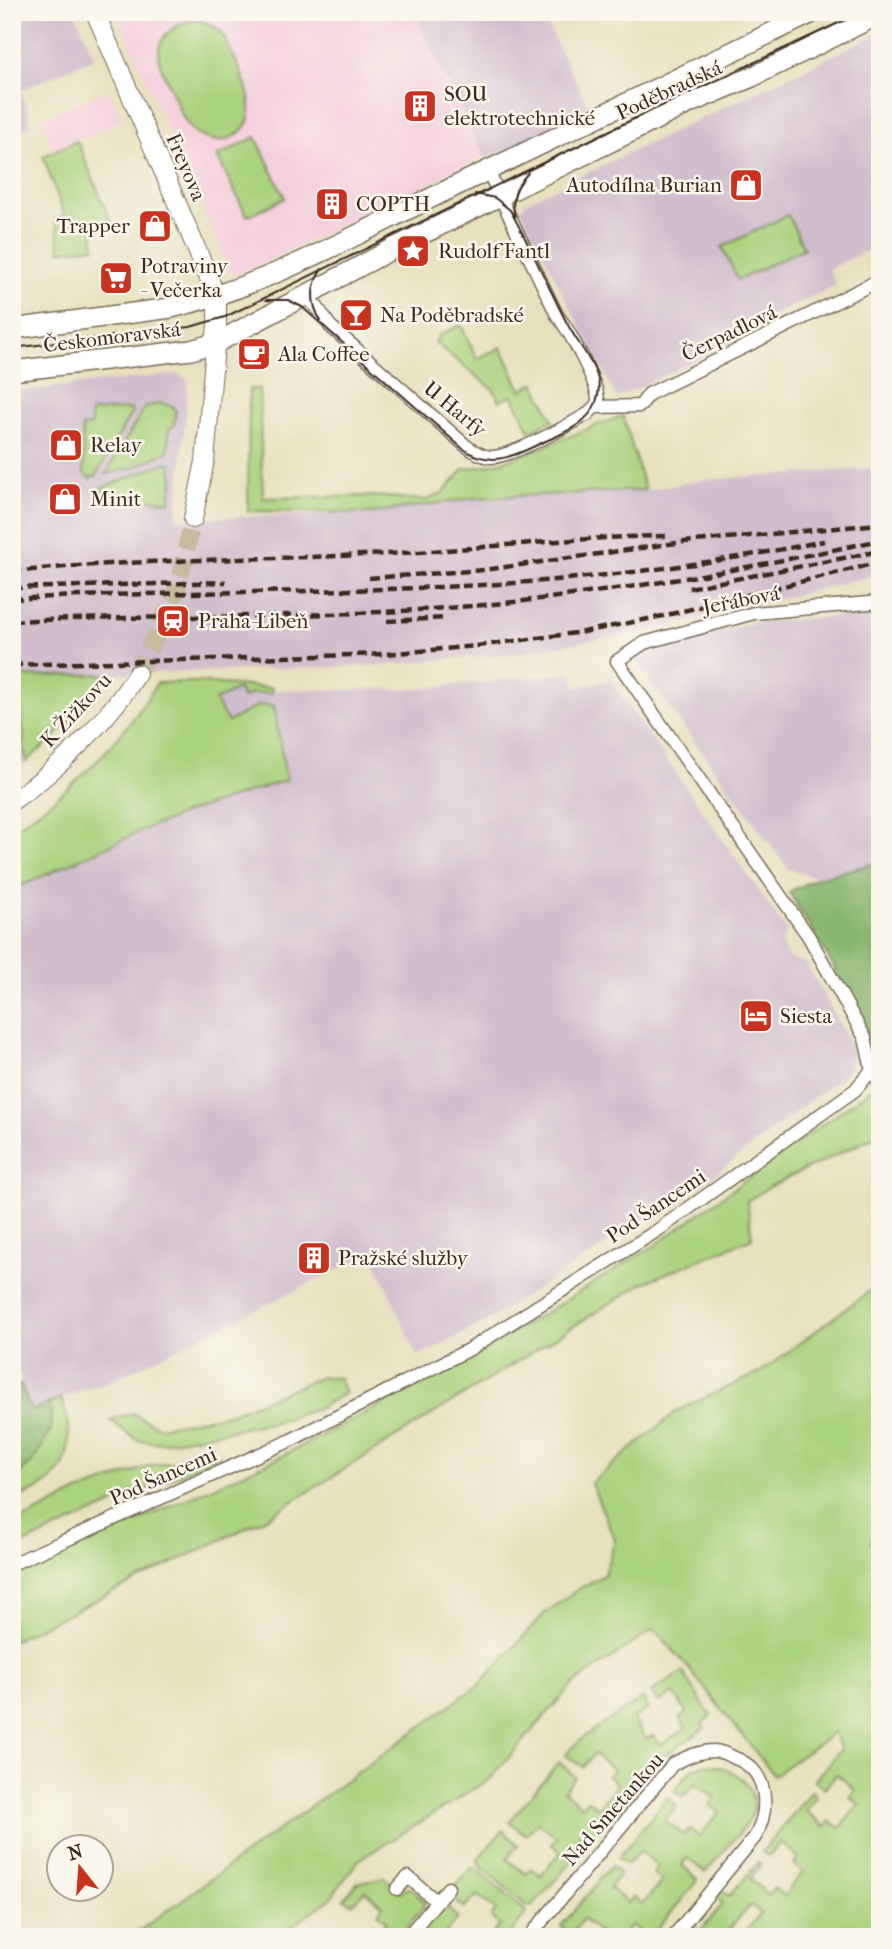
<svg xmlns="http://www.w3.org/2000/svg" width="892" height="1949" font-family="'IM FELL French Canon',serif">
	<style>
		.built { fill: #f4cfdd }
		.industrial { fill: #d0bdcd }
		.green { fill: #aad37e; stroke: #727e4e; stroke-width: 2 }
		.forest { fill: #87b56d; stroke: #617046; stroke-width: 2 }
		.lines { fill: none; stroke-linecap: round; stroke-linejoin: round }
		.secondary-tunnel { stroke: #c5bc9e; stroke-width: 18; stroke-dasharray: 18 9; stroke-linecap: butt }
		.street-casing { stroke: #776a56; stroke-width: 15 }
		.secondary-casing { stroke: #776a56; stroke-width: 20 }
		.primary-casing { stroke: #776a56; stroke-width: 22 }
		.street { stroke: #fff; stroke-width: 12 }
		.secondary { stroke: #fff; stroke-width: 18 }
		.primary { stroke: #fff; stroke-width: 19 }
		.tram { stroke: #3b2a1e; stroke-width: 2 }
		.rail { stroke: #3b2a1e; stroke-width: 4.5; stroke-dasharray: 10 5; stroke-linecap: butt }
		.labels { text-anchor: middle; stroke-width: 5; stroke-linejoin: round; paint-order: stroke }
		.street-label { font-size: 21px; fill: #3b2a1e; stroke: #fbf7ec }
		.poi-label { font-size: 21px; fill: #3b2a1e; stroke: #fbf7ec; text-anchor: start }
	</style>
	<rect width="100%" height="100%" fill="#fbf7ec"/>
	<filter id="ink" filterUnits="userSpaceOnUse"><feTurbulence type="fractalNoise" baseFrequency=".0143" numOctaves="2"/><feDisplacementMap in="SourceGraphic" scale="14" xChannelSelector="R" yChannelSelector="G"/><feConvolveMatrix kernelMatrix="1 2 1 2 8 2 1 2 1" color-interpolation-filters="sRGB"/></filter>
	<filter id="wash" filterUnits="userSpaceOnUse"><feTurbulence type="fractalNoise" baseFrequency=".00686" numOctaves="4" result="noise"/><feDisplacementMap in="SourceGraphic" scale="28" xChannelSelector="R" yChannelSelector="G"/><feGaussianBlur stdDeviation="1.57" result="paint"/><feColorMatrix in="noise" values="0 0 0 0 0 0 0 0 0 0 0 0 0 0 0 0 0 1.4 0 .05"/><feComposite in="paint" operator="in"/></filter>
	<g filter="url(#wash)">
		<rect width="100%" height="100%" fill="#e7e1be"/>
		<g class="built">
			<polygon points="124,12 414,12 484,157 238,275 230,271 117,14"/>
			<polygon points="109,90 122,121 54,151 42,119"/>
		</g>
		<g class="industrial">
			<polygon points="12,12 75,12 94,58 21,90 31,127 12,130"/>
			<polygon points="414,12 541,12 588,106 588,110 548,132 488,158 484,157"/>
			<polygon points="880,33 880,244 828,269 836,285 736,334 738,340 617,398 520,209 528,201"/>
			<polygon points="178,374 188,380 177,519 372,513 474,498 645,490 702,480 880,468 880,574 666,627 524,652 386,665 20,677 26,762 12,772 12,392"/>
			<polygon points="880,614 880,862 817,878 788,869 637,663 638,658 649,649 756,622"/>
			<polygon points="573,673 576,688 610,680 787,931 781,943 784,950 789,959 805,962 847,1037 853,1053 848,1071 699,1187 695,1181 688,1181 677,1189 680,1197 485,1322 432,1350 417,1356 372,1253 102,1385 92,1386 31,1412 12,1353 12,890 180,815 259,706 227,723 215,701 238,688 253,693 272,693 272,690 417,689"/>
		</g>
		<g class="green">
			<path d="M200,20L220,30L224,37C236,64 274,122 228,139C217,143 202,139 194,131C183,121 178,107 173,94C169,84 163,74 160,64C153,37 176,21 200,20Z"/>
			<polygon points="256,137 285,198 247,216 217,156"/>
			<polygon points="77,141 111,222 97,228 92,225 95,247 60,251 56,218 65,217 43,156"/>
			<polygon points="788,215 804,248 738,280 722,247"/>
			<polygon points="461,325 477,359 501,347 521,390 535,383 553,420 530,431 512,395 499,401 494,390 435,343 439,335"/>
			<path d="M249,389H259L263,498L374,496L427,500L443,493L464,469C521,463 569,433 623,416L645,490L474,498L372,513L248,511Z"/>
			<polygon points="160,403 173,406 176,412 174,426 169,429 168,451 137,466 106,474 144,408"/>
			<polygon points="130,409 132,412 96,476 90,478 84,474 82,427 91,426 91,412"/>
			<polygon points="167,462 171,464 173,481 170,502 94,491"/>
			<path d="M108,674C87,710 56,735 26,762L19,677Z"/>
			<path d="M196,682L272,688V693H253L243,698L238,689L215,701L228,722L259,705L274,706L286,780L180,815L158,825L156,824L12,890V829C71,792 121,743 157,683Z"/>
			<polygon points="873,1088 880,1106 880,1134 773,1185 747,1201 752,1238 643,1283 266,1518 12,1641 12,1577 280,1457 470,1359 654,1246"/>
			<polygon points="880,1283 880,1531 870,1542 880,1551 880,1937 741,1937 761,1913 751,1905 722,1937 688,1937 692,1926 700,1931 723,1904 716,1897 722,1890 729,1896 759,1862 761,1865 750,1879 768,1895 774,1888 784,1896 803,1872 794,1864 799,1858 781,1842 769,1856 762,1852 812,1791 817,1797 806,1811 825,1827 830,1821 840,1828 859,1804 850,1797 855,1790 837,1774 825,1788 814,1781 841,1749 834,1733 774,1775 681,1659 654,1629 572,1685 490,1779 359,1860 329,1900 277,1937 131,1937 481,1683 545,1613 578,1589 604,1575 615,1540 591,1483 678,1410 761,1372"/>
			<polygon points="321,1377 339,1378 345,1393 317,1409 275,1422 162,1443 137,1440 110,1420 132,1413 159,1427 229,1414"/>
			<path d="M61,1398C69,1419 74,1452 59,1472C48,1486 28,1494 12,1500V1478L32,1463L51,1430V1403Z"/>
			<polygon points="221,1456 12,1549 12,1525 76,1493 152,1465"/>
			<polygon points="683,1672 711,1717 702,1723 705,1728 656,1761 594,1834 586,1828 579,1836 587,1843 533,1906 528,1907 479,1865 478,1859 503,1830 518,1845 507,1859 526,1874 531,1868 541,1875 561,1852 551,1844 557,1837 538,1822 526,1835 509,1822 559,1762 575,1777 564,1791 582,1806 588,1800 598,1808 617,1784 608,1776 613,1769 594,1754 583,1767 565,1755 585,1736 643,1698 648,1709 633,1718 646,1739 654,1735 660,1745 686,1728 680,1718 687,1713 674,1693 659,1702 651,1692"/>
			<path d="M704,1765C730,1763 764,1788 751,1817C745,1829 716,1860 705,1872L687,1858L682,1865L698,1880L651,1937H646L632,1925L625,1933L629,1937H600L602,1935L583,1919L571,1933L561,1926L612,1865L620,1874L609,1888L628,1903L633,1897L643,1904L662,1881L653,1873L658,1866L640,1851L628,1864L618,1858L668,1797L676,1806L665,1820L684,1835L690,1829L699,1837L719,1813L710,1805L715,1798L696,1783L684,1796L674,1790L692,1769Z"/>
			<polygon points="471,1868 475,1868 527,1912 508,1937 490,1937 500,1925 491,1917 496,1910 477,1895 465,1908 448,1896"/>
			<polygon points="384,1877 401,1892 408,1888 412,1889 425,1902 421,1910 399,1937 374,1937 387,1921 378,1913 383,1906 365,1891 353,1904 344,1899 357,1883"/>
			<polygon points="442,1903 458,1918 446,1932 452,1937 414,1937"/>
		</g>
		<g class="forest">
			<polygon points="880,862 880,1043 870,1036 826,953 789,892 817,878"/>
			<polygon points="21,1384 31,1411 51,1403 51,1430 32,1463 12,1478 12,1389"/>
		</g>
	</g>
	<g filter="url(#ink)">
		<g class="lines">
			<polyline class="secondary-tunnel" points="137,674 177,590 193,519"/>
			<g class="street-casing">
				<g id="street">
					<path d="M304,295L317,307L330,326L465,445C473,451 481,456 490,457C510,458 569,425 588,414L598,403C600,386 569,330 557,315L488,171"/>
					<polyline points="596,407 640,406 649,394 880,280"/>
					<polyline points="880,602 754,613 644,643 617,661 809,937 865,1038 872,1070 880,1083"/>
					<polyline points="12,1564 287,1442 470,1349 658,1230 855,1090 872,1070"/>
					<polyline points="397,1889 408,1877 436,1901"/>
					<polyline points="407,1937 448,1888"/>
					<path d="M529,1937L673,1764C687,1757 699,1751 714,1751C721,1751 729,1755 735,1758C769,1771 770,1809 755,1837L673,1937"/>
				</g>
			</g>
			<g class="secondary-casing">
				<g id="secondary">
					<polyline points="95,12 209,278 217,304 217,324 205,461 193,519"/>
					<path d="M12,801C55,773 110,718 137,674"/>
				</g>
			</g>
			<g class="primary-casing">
				<g id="primary">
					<path d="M12,329L171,308C263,287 349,238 433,197C560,136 687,74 814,12"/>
					<polyline points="12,371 191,350 216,343 396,247 692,102 752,77 880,14"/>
				</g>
			</g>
			<use href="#street" class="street"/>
			<use href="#secondary" class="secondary"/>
			<use href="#primary" class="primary"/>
			<g class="tram">
				<path d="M515,217C510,199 516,186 528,173"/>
				<path d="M266,300H288L302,307L462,448C488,467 511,458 537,445C558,435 588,426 596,402C599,394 600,385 597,376C591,358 577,342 568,325C548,287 531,247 510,210L495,198L475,194"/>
				<path d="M321,321C310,303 310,286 322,269"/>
				<polyline points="12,348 190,327 225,317 623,124 862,12"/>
			</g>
			<g class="rail">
				<path d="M12,572C129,559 246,560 364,555C465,551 565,537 667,536"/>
				<polyline points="369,578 484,570 684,542 880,524"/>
				<polyline points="12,588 226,582"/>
				<polyline points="689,588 880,551"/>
				<path d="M12,599C180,590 348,594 515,583C619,576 722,562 824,541"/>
				<path d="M12,621C165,615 320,619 472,606C610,594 745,569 880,540"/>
				<polyline points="387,621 446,618"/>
				<polyline points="12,665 386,654 477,646 583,632 663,616 880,562"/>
			</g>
		</g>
	</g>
	<defs>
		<g id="building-square" transform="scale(1.75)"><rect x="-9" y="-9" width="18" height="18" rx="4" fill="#c8321e" stroke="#fbf7ec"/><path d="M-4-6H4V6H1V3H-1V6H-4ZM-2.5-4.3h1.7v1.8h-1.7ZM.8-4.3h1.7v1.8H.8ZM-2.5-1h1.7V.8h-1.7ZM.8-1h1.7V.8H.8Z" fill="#fff"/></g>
		<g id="shop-square" transform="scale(1.75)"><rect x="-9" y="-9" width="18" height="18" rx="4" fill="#c8321e" stroke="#fbf7ec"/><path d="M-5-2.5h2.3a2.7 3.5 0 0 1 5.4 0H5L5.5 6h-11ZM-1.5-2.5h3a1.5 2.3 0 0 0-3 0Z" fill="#fff"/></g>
		<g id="sight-square" transform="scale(1.75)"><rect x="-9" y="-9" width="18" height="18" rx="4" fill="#c8321e" stroke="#fbf7ec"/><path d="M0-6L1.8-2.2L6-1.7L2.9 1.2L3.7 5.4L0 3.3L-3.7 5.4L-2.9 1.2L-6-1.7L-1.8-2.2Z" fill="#fff"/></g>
		<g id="supermarket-square" transform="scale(1.75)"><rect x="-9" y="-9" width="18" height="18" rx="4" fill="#c8321e" stroke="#fbf7ec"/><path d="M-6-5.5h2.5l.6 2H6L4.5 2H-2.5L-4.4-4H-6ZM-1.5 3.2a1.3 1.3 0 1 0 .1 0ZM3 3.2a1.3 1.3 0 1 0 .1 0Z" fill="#fff"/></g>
		<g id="bar-square" transform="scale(1.75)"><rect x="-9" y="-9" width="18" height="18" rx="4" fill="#c8321e" stroke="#fbf7ec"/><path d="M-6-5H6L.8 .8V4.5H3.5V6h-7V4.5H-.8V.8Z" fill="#fff"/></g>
		<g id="cafe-square" transform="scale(1.75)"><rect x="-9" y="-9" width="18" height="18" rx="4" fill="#c8321e" stroke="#fbf7ec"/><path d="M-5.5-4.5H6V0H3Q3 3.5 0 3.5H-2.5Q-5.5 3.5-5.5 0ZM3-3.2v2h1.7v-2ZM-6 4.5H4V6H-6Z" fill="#fff"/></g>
		<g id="station-square" transform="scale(1.75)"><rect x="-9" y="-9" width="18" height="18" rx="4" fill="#c8321e" stroke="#fbf7ec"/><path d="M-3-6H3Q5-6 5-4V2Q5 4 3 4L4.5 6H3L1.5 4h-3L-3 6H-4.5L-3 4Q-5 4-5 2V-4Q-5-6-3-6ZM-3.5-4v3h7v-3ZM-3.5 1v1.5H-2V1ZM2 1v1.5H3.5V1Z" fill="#fff"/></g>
		<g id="hotel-square" transform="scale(1.75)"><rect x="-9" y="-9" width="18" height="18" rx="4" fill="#c8321e" stroke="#fbf7ec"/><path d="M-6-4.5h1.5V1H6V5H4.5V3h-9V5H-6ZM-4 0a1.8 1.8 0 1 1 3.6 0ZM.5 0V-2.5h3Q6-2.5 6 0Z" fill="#fff"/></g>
	</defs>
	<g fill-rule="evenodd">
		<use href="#building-square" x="420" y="106"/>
		<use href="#shop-square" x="746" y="185"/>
		<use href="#building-square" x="332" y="204"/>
		<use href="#shop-square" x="155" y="226"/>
		<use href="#sight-square" x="413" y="251"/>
		<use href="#supermarket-square" x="116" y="278"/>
		<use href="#bar-square" x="356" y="315"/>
		<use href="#cafe-square" x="254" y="354"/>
		<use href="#shop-square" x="66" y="445"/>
		<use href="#shop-square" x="65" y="499"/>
		<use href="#station-square" x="173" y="621"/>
		<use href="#hotel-square" x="756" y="1016"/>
		<use href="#building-square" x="314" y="1258"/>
	</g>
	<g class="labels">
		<g class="street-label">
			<text transform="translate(669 90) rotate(-25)" y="7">Poděbradská</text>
			<text transform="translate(186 167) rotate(67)" y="7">Freyova</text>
			<text transform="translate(729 333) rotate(-26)" y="7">Čerpadlová</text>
			<text transform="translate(112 337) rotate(-7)" y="7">Českomoravská</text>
			<text transform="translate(455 409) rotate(40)" y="7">U Harfy</text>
			<text transform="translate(741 600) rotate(-11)" y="7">Jeřábová</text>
			<text transform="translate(76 710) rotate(-47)" y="7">K Žižkovu</text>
			<text transform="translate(656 1206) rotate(-34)" y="7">Pod Šancemi</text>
			<text transform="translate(163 1476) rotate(-24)" y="7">Pod Šancemi</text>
			<text transform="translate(613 1809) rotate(-49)" y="7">Nad Smetankou</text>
		</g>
		<g class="poi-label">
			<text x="444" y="101">SOU<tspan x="444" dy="24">elektrotechnické</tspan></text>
			<text x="722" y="192" text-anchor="end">Autodílna Burian</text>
			<text x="356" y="211">COPTH</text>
			<text x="130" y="233" text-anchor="end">Trapper</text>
			<text x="438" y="258">Rudolf Fantl</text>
			<text x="140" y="273">Potraviny<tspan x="140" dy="24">- Večerka</tspan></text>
			<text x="380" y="322">Na Poděbradské</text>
			<text x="278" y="361">Ala Coffee</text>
			<text x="90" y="452">Relay</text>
			<text x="90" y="506">Minit</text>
			<text x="198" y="628">Praha-Libeň</text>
			<text x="780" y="1023">Siesta</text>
			<text x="338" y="1265">Pražské služby</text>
		</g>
	</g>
	<rect width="892" height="1949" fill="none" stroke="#fbf7ec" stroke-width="42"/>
	<g transform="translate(80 1868) rotate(343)"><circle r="33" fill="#fbf7ec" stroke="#aea59a" stroke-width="2"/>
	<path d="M0-5L12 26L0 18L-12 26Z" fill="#c8321e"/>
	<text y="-10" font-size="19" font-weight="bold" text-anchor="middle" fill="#3b2a1e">N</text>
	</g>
</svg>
